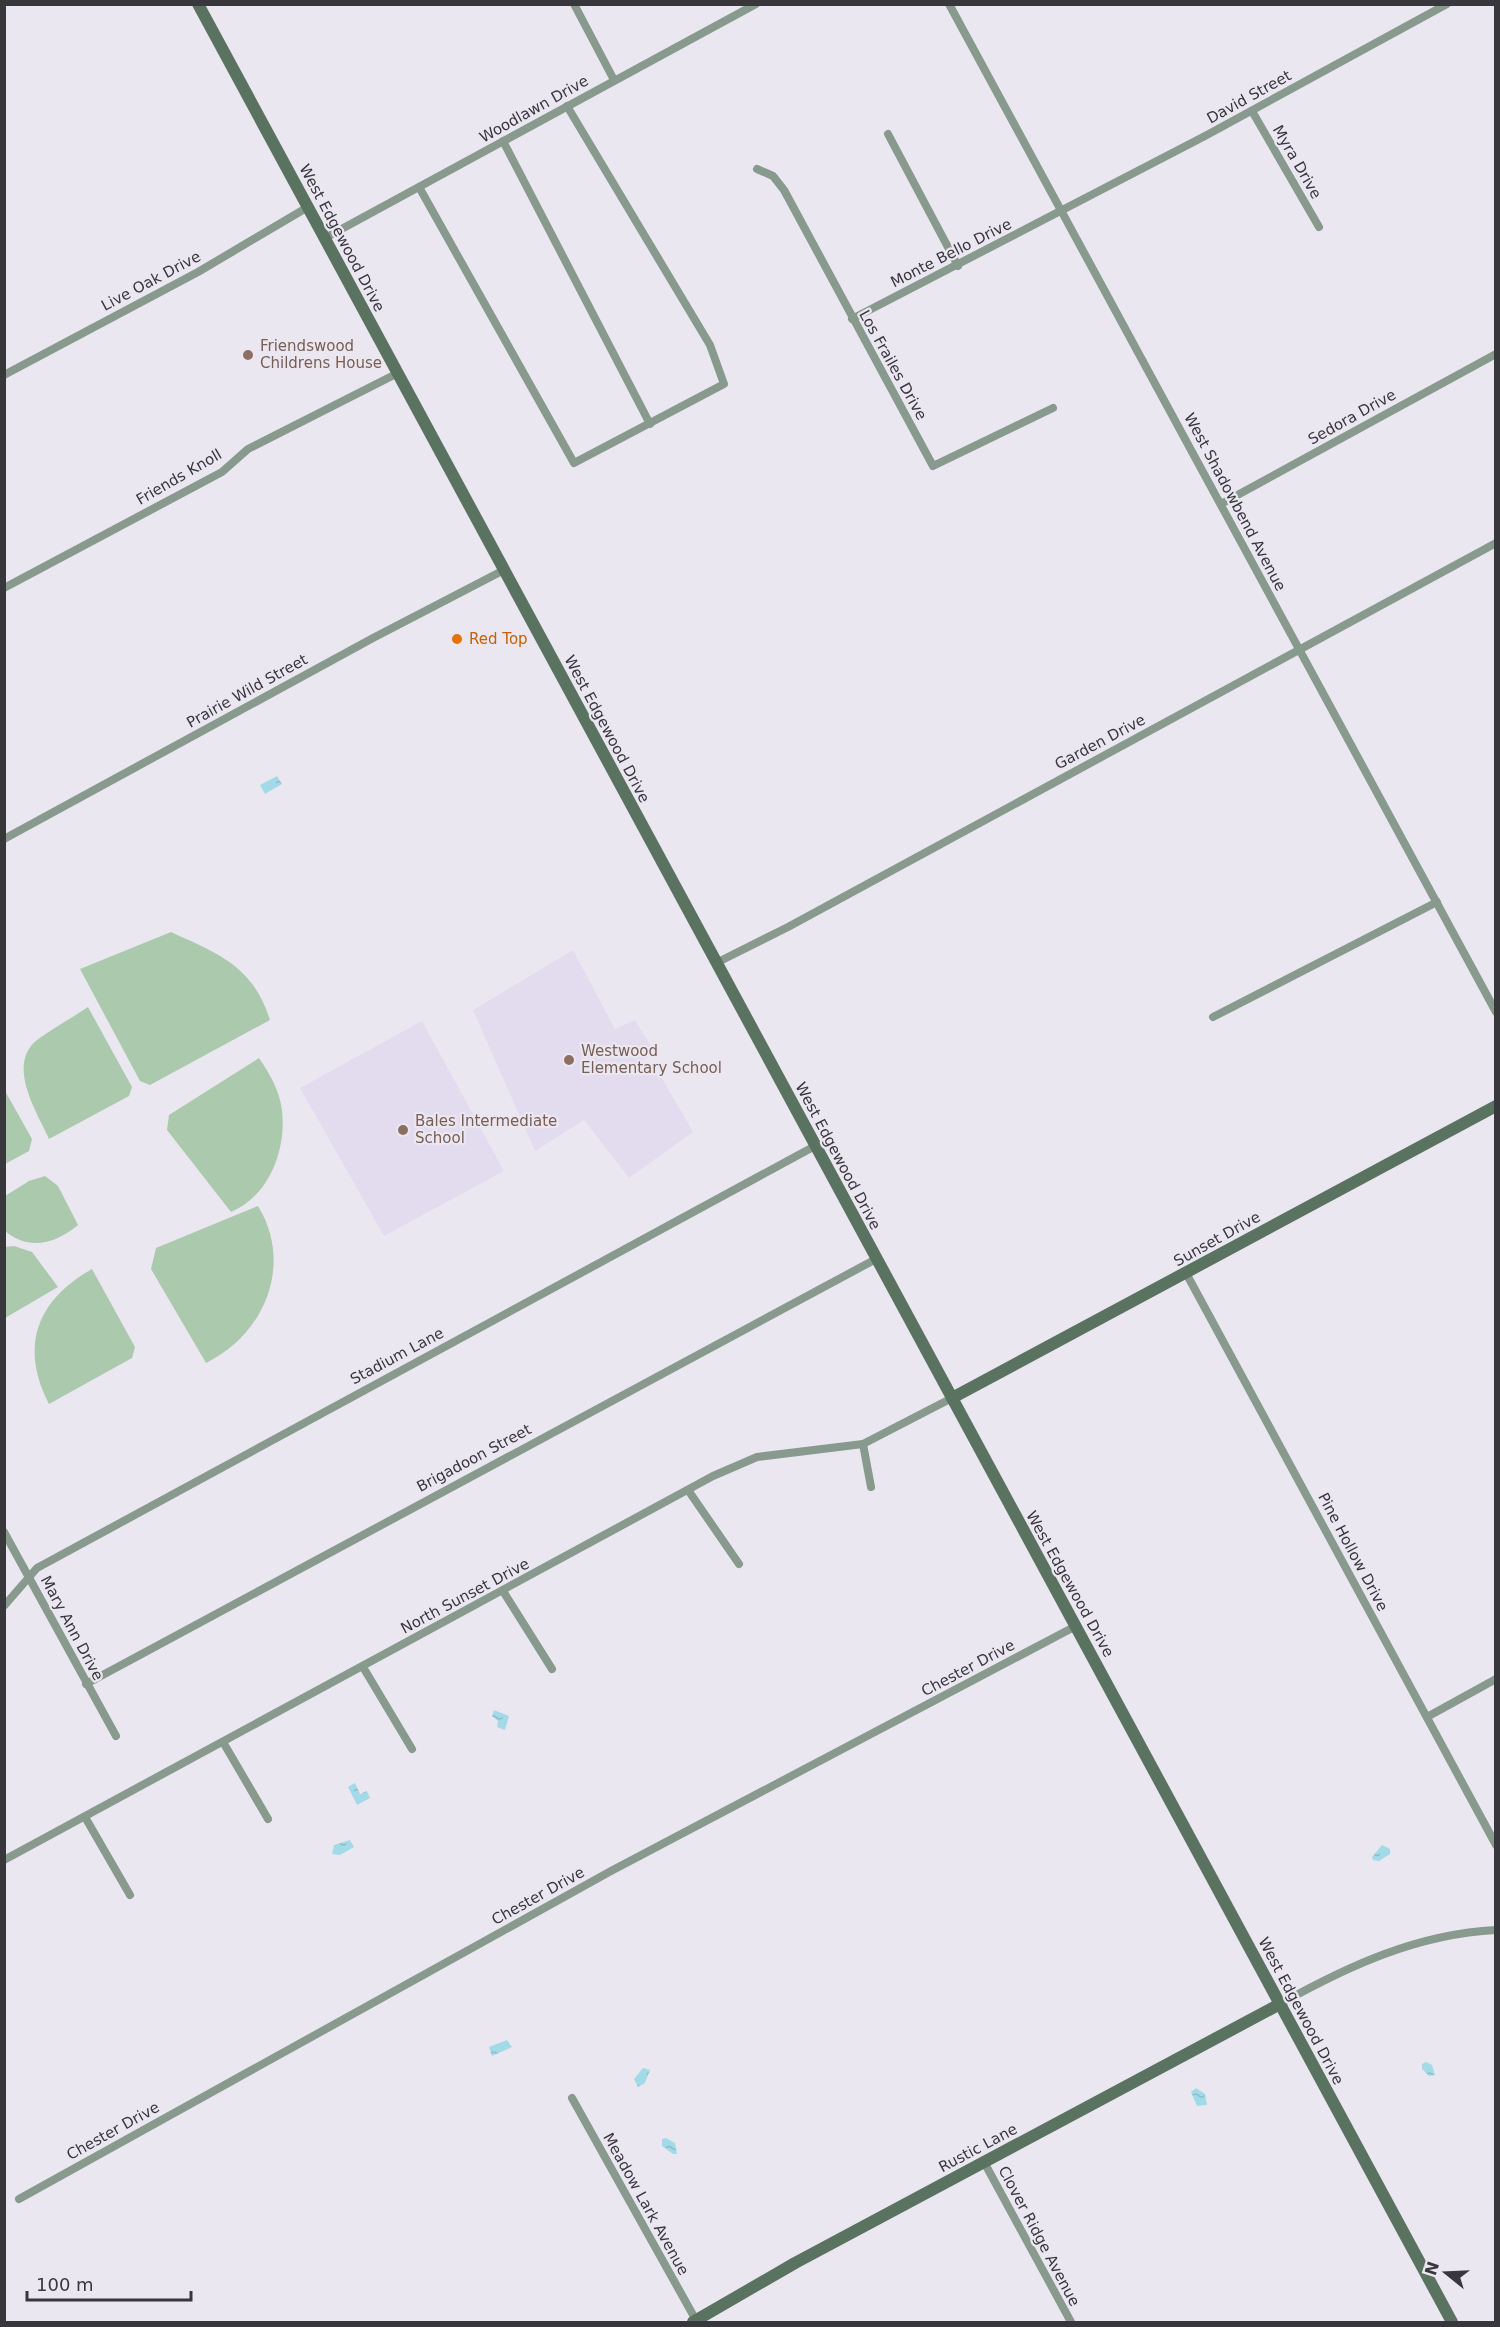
<svg xmlns="http://www.w3.org/2000/svg" width="1500" height="2327" font-family="'DejaVu Sans',sans-serif">
	<style>
		.built { fill: #e3dcee }
		.park { fill: #abc9ad }
		.water { fill: url(#water-ripples) }
		.lines { fill: none; stroke-linecap: round; stroke-linejoin: round }
		.street { stroke: #88998d; stroke-width: 8 }
		.secondary { stroke: #5a7361; stroke-width: 12 }
		.education-dot { fill: #8d6e63; stroke: #ebe7f1; stroke-width: 2 }
		.food-dot { fill: #e8710a; stroke: #ebe7f1; stroke-width: 2 }
		.labels { text-anchor: middle; stroke-width: 4.5; stroke-linejoin: round; paint-order: stroke }
		.street-label { font-size: 15px; fill: #38373b; stroke: #ebe7f1 }
		.education-label { font-size: 15px; fill: #785e54; stroke: #ebe7f1; text-anchor: start }
		.food-label { font-size: 15px; fill: #c56008; stroke: #ebe7f1; text-anchor: start }
	</style>
	<defs>
		<pattern id="water-ripples" width="26" height="14" patternUnits="userSpaceOnUse" patternTransform="scale(1.5)"><rect width="26" height="14" fill="#a2dae8"/><path d="M2 4q2-2 4 0t4 0M15 11q2-2 4 0t4 0" fill="none" stroke="#8cbcc8"/></pattern>
	</defs>
	<rect width="100%" height="100%" fill="#ebe7f1"/>
	<g class="built">
		<polygon points="573,950 615,1029 635,1020 656,1054 631,1066 660,1075 693,1132 629,1178 584,1120 535,1151 473,1010"/>
		<polygon points="422,1021 504,1171 384,1236 300,1088"/>
	</g>
	<g class="park">
		<path d="M171,932C219,954 253,966 270,1020L150,1085L140,1081L80,969Z"/>
		<path d="M88,1007L132,1087L129,1096L49,1139C37,1112 6,1065 37,1040C53,1028 72,1018 88,1007Z"/>
		<path d="M259,1058C268,1071 276,1085 280,1100C290,1141 272,1195 231,1212L167,1130L169,1115Z"/>
		<polygon points="4,1089 32,1139 29,1151 5,1164"/>
		<path d="M45,1176L58,1186L78,1225C55,1244 29,1251 5,1231V1196L29,1181Z"/>
		<path d="M258,1206C294,1265 264,1335 206,1363L151,1269L156,1248Z"/>
		<polygon points="14,1246 32,1252 58,1287 5,1318 5,1247"/>
		<path d="M92,1269L135,1347L132,1358L49,1404C19,1346 37,1300 92,1269Z"/>
	</g>
	<g class="water">
		<polygon points="277,776 282,784 265,794 260,785"/>
		<polygon points="494,1710 509,1716 505,1730 497,1727 498,1721 492,1716"/>
		<polygon points="355,1783 360,1794 367,1791 370,1798 357,1805 348,1787"/>
		<polygon points="350,1840 354,1847 340,1855 332,1854 334,1845"/>
		<polygon points="1382,1845 1390,1849 1390,1854 1379,1861 1373,1860 1372,1857"/>
		<polygon points="507,2040 512,2047 492,2056 489,2047"/>
		<polygon points="1426,2062 1432,2065 1435,2075 1429,2076 1422,2069 1422,2064"/>
		<polygon points="643,2068 650,2070 645,2083 638,2087 634,2079"/>
		<polygon points="1196,2088 1205,2094 1207,2105 1197,2106 1191,2092"/>
		<polygon points="666,2138 675,2143 677,2154 673,2154 662,2146 662,2139"/>
	</g>
	<g class="lines">
		<g class="street">
			<polyline points="574,4 614,80"/>
			<polyline points="949,4 1496,1012"/>
			<polyline points="1252,111 1319,227"/>
			<polyline points="888,134 958,266"/>
			<polyline points="503,141 650,424"/>
			<polyline points="757,169 773,176 784,190 933,466 1053,408"/>
			<polyline points="419,187 574,463 724,384 710,345 567,106"/>
			<polyline points="325,238 756,4"/>
			<polyline points="852,319 1205,136 1447,4"/>
			<polyline points="4,375 198,272 308,207"/>
			<polyline points="1221,504 1496,354"/>
			<polyline points="4,588 222,472 248,449 398,373"/>
			<polyline points="4,839 373,638 504,570"/>
			<polyline points="716,963 788,927 1496,543"/>
			<polyline points="1213,1017 1437,902"/>
			<polyline points="1186,1273 1496,1845"/>
			<polyline points="863,1444 871,1487"/>
			<polyline points="688,1490 739,1564"/>
			<polyline points="4,1532 116,1736"/>
			<polyline points="503,1591 552,1669"/>
			<polyline points="4,1606 37,1568 815,1146"/>
			<polyline points="363,1667 412,1749"/>
			<polyline points="86,1684 876,1259"/>
			<polyline points="1427,1717 1496,1679"/>
			<polyline points="223,1742 268,1819"/>
			<polyline points="85,1817 130,1895"/>
			<polyline points="4,1860 713,1476 757,1457 863,1444 952,1398"/>
			<path d="M1280,2004C1348,1966 1417,1934 1496,1930"/>
			<polyline points="572,2098 697,2322"/>
			<polyline points="984,2162 1071,2322"/>
			<polyline points="19,2199 611,1871 1076,1626"/>
		</g>
		<g class="secondary">
			<polyline points="198,4 1452,2322"/>
			<polyline points="952,1398 1496,1106"/>
			<polyline points="693,2322 795,2263 1280,2004"/>
		</g>
	</g>
	<g class="education-dot">
		<circle cx="248" cy="355" r="6"/>
		<circle cx="569" cy="1060" r="6"/>
		<circle cx="403" cy="1130" r="6"/>
	</g>
	<circle class="food-dot" cx="457" cy="639" r="6"/>
	<g class="labels">
		<g class="street-label">
			<text transform="translate(1249 97) rotate(-29)" y="5">David Street</text>
			<text transform="translate(534 109) rotate(-29)" y="5">Woodlawn Drive</text>
			<text transform="translate(1297 162) rotate(60)" y="5">Myra Drive</text>
			<text transform="translate(342 238) rotate(62)" y="5">West Edgewood Drive</text>
			<text transform="translate(951 253) rotate(-27)" y="5">Monte Bello Drive</text>
			<text transform="translate(151 281) rotate(-28)" y="5">Live Oak Drive</text>
			<text transform="translate(893 365) rotate(61)" y="5">Los Frailes Drive</text>
			<text transform="translate(1352 417) rotate(-29)" y="5">Sedora Drive</text>
			<text transform="translate(179 477) rotate(-30)" y="5">Friends Knoll</text>
			<text transform="translate(1235 502) rotate(62)" y="5">West Shadowbend Avenue</text>
			<text transform="translate(247 691) rotate(-29)" y="5">Prairie Wild Street</text>
			<text transform="translate(607 729) rotate(62)" y="5">West Edgewood Drive</text>
			<text transform="translate(1100 742) rotate(-28)" y="5">Garden Drive</text>
			<text transform="translate(838 1156) rotate(62)" y="5">West Edgewood Drive</text>
			<text transform="translate(1217 1239) rotate(-29)" y="5">Sunset Drive</text>
			<text transform="translate(397 1356) rotate(-28)" y="5">Stadium Lane</text>
			<text transform="translate(474 1458) rotate(-28)" y="5">Brigadoon Street</text>
			<text transform="translate(1353 1552) rotate(62)" y="5">Pine Hollow Drive</text>
			<text transform="translate(1070 1584) rotate(61)" y="5">West Edgewood Drive</text>
			<text transform="translate(465 1596) rotate(-28)" y="5">North Sunset Drive</text>
			<text transform="translate(72 1628) rotate(62)" y="5">Mary Ann Drive</text>
			<text transform="translate(968 1668) rotate(-28)" y="5">Chester Drive</text>
			<text transform="translate(538 1896) rotate(-29)" y="5">Chester Drive</text>
			<text transform="translate(1301 2011) rotate(62)" y="5">West Edgewood Drive</text>
			<text transform="translate(113 2131) rotate(-29)" y="5">Chester Drive</text>
			<text transform="translate(978 2148) rotate(-28)" y="5">Rustic Lane</text>
			<text transform="translate(646 2204) rotate(61)" y="5">Meadow Lark Avenue</text>
			<text transform="translate(1039 2236) rotate(62)" y="5">Clover Ridge Avenue</text>
		</g>
		<g class="education-label">
			<text x="260" y="351">Friendswood<tspan x="260" dy="17">Childrens House</tspan></text>
			<text x="581" y="1056">Westwood<tspan x="581" dy="17">Elementary School</tspan></text>
			<text x="415" y="1126">Bales Intermediate<tspan x="415" dy="17">School</tspan></text>
		</g>
		<g class="food-label">
			<text x="469" y="644">Red Top</text>
		</g>
	</g>
	<rect width="1500" height="2327" fill="none" stroke="#38373b" stroke-width="12"/>
	<g transform="translate(1446 2273) rotate(288)" stroke="#ebe7f1" stroke-width="4.5" paint-order="stroke">
	<path d="M0-4.5L10 22L0 15L-10 22Z" fill="#38373b"/>
	<text y="-9" font-size="16" font-weight="bold" text-anchor="middle" fill="#38373b">N</text>
	</g>
	<path d="M27 2291v9h164v-9" fill="none" stroke="#38373b" stroke-width="3"/>
	<text x="36" y="2291" font-size="18" fill="#38373b" stroke="#ebe7f1" stroke-width="4.5" paint-order="stroke">100 m</text>
</svg>
